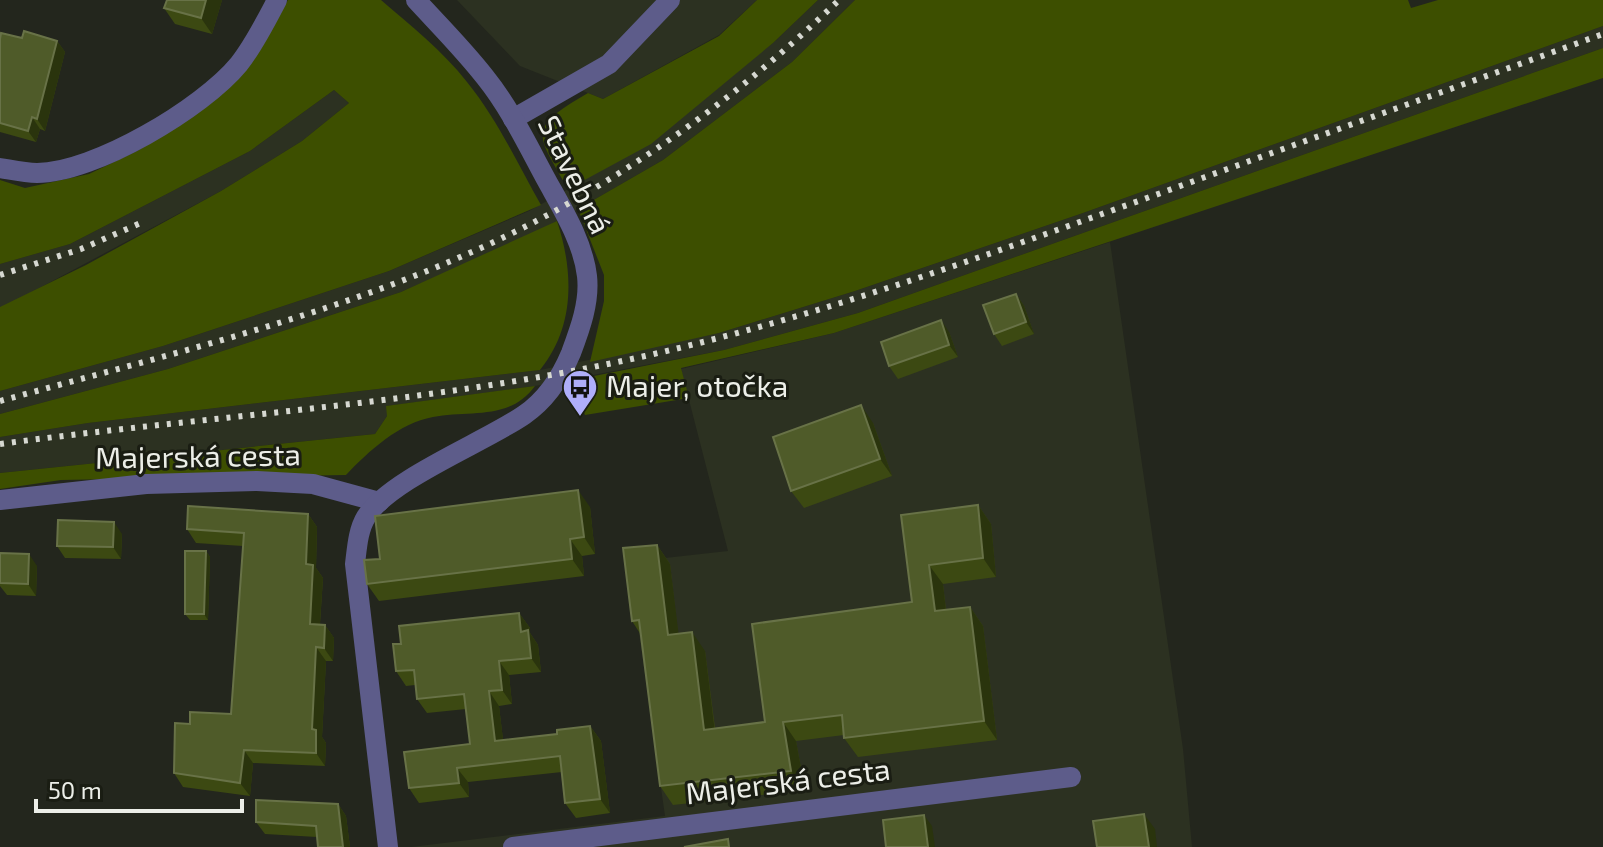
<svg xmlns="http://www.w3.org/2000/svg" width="1603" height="847" font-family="'Exo 2',sans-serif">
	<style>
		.built { fill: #2c3121 }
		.green { fill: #3d4f00 }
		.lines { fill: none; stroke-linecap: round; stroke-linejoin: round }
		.street { stroke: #5d5c8a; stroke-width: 20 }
		.rail { stroke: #d6d8d1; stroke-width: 6; stroke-dasharray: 4 8; stroke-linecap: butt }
		.wall { fill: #3c4912 }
		.shaded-wall { fill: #2a340d }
		.building { fill: #4f5b29; stroke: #687247; stroke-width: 2 }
		.labels { text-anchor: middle; stroke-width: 6; stroke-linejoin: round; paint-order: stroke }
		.street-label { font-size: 30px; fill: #eceee8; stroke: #1a1d13 }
		.poi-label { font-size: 30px; fill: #eceee8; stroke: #1a1d13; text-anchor: start }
	</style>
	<rect width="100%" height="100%" fill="#23261d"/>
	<g class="built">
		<polygon points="457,0 757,0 719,35 603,99 520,66"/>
		<polygon points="818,0 855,0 792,62 663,160 540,231 401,292 168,369 0,414 0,391 163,346 389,271 529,211 581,182 773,43"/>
		<polygon points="1603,26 1603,48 858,313 724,350 535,386 387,406 387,416 375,434 0,473 0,437 88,423 540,370 719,333 855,291 1083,213"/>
		<polygon points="334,90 349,103 302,141 221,191 0,309 0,264 70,244 250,151"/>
		<polygon points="1110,242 1183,749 1192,847 411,847 665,816 629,562 728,551 681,369 834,333"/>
	</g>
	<g class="green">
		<path d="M288,0H381C410,25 443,51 467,82C497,119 518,164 541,205L389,271L163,346L0,391V307L86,265L221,191L302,141L349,103L334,90L250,151L70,244L0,264V180L25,188L89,174L139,150L194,114L277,18Z"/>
		<path d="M757,0H818L773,43L651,144L568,189C536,132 526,129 588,93L603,99L719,36Z"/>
		<polygon points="855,0 1408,0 1411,8 1438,0 1603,0 1603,26 1083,213 855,291 719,333 590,362 604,301 604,275 578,209 663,160 792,62"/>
		<polygon points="1603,48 1603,78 834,333 681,368 689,398 585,415 575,390 589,377 724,350 858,313"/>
		<path d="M557,221C574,272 575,327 540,370L88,423L0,437V414L168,369L401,292Z"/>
		<path d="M535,386C510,421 469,410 433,417C399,423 369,451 346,475L61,480L0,489V473L375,434L387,416L386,406Z"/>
	</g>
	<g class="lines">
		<g class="street">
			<polyline points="513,119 609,64 670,0"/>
			<path d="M0,168C12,170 25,173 37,173C94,173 203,108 239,64C254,45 266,21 277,0"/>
			<polyline points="0,500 146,484 257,481 313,484 379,502"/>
			<path d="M388,847L355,564C357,548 358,530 366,517C390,479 485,442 524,415C546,400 561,377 571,353C580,329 590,302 587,276C583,242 563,210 547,181C528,146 510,108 485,77C464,50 439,25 416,0"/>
			<polyline points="513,847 1071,777"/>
		</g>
		<g class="rail">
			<polyline points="0,275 81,249 143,222"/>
			<path d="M0,401C188,349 393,302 564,206C665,149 756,80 839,0"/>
			<path d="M0,444C215,415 433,404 645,356C817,317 981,257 1147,198C1299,143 1451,89 1603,34"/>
		</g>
	</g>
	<g class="wall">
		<polygon points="222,0 212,34 175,24 164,8"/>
		<polygon points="22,38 57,41 65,52 45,131 40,129 36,142 0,132 0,39"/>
		<polygon points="1016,294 1024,306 1034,334 1002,346 994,334"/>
		<polygon points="949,332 958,357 898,379 889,366"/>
		<polygon points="873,423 892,476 804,508 791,491"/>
		<polygon points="978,505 991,524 996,577 943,584 946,610 970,607 983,626 997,740 858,757 844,738 844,735 796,741 805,790 673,805 660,786 641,635 632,621 657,545 670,564 678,633 705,651 715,728 765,722 912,602 901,515"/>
		<polygon points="590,507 595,554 582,556 584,576 379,601 367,584 380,559"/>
		<polygon points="308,514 317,527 316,568 323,578 320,624 325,625 334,638 333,661 326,661 322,737 326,743 325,766 253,763 250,796 183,787 174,773 231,714 243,546 196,543 187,529"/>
		<polygon points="122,534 121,559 65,558 57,546"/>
		<polygon points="206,551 210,557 208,620 190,620 185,614"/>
		<polygon points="0,553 37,566 36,596 7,595 0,586"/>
		<polygon points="519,613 530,628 530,633 538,645 541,672 509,675 512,704 499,706 503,740 557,734 590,726 601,741 610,813 576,818 565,803 562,772 468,782 469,797 419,803 409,788 470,744 466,709 427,713 417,699 415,685 406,686 396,671 401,644"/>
		<polygon points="338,804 346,816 350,847 318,847 317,837 265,834 256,822"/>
	</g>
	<g class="shaded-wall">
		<polygon points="206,0 222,0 212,34 201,18"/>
		<polygon points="57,41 65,52 45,131 37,119"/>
		<polygon points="32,117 40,129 36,142 28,131"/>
		<polygon points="1016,294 1024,306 1034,334 1026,322"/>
		<polygon points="941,320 949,332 958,357 949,345"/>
		<polygon points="861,405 873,423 892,476 880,459"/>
		<polygon points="578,490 590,507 595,554 584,537"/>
		<polygon points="978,505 991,524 996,577 983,558"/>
		<polygon points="308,514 317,527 316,568 323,578 319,637 310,624 306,564"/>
		<polygon points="114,522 122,534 121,559 113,547"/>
		<polygon points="570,539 582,556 584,576 572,559"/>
		<polygon points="657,545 670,564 681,654 668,635"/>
		<polygon points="206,551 210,557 208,620 204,614"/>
		<polygon points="29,554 37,566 36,596 28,584"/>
		<polygon points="929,565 943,584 948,630 935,611"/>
		<polygon points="970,607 983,626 997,740 984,721"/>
		<polygon points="519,613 530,628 530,633 538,645 541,672 531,658 521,632"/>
		<polygon points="325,625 334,638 333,661 324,648"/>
		<polygon points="692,632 705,651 717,749 704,730"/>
		<polygon points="316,647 326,661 322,737 326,743 325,766 316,753 312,729"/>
		<polygon points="499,661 509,675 512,704 502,690"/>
		<polygon points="489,691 499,706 505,756 495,741"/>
		<polygon points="783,722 796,741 805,790 791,771"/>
		<polygon points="590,726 601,741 610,813 600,799"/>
		<polygon points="244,750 253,763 250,796 240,783"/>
		<polygon points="457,768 468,782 469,797 459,783"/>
		<polygon points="338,804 346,816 350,847 343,847"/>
		<polygon points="1144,814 1155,829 1157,847 1149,847"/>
		<polygon points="924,815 932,826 935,847 928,847"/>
	</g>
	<g class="building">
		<polygon points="167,0 206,0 201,18 164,8"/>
		<polygon points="24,31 57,41 37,119 32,117 28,131 0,123 0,39 1,33 22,38"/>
		<polygon points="1016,294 1026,322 994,334 983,305"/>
		<polygon points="941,320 949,345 889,366 881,342"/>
		<polygon points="861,405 880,459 791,491 773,437"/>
		<polygon points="578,490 584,537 570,539 572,559 367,584 364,560 380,559 375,516"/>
		<polygon points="978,505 983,558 929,565 935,611 970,607 984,721 844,738 842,715 783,722 791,771 660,786 639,620 632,621 623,548 657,545 668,635 692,632 704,730 765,722 752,624 912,602 901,515"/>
		<polygon points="188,506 308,514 306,564 313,565 310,624 325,625 324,648 316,647 312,729 316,730 316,753 244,750 240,783 174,773 175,723 190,724 190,712 231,714 244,533 187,529"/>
		<polygon points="58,520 114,522 113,547 57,546"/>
		<polygon points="185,551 206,551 204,614 185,614"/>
		<polygon points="0,553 29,554 28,584 0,583"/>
		<polygon points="519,613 521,632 528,630 531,658 499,661 502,690 489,691 495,741 557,734 557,730 590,726 600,799 565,803 560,756 457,768 459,783 409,788 404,752 470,744 464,694 417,699 414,670 396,671 393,644 401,644 399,626"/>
		<polygon points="256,800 338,804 343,847 318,847 316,826 256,822"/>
		<polygon points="1144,814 1149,847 1097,847 1093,821"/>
		<polygon points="924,815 928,847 886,847 883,820"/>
		<polygon points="728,839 729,847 684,847"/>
	</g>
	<defs>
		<g id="bus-pin" transform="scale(1.8)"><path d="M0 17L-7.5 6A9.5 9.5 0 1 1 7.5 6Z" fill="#afaefa" stroke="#1a1d13"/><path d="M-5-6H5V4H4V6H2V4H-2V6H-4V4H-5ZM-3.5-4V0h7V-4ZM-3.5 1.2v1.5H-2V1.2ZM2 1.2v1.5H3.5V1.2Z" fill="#111"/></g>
	</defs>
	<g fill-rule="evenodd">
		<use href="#bus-pin" x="580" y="387"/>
	</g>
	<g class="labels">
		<g class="street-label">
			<text transform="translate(574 175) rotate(64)" y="10">Stavebná</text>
			<text transform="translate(198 457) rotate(-1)" y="10">Majerská cesta</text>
			<text transform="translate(788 782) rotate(-7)" y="10">Majerská cesta</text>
		</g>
		<g class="poi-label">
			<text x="606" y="397">Majer, otočka</text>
		</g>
	</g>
	<path d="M36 799v12h206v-12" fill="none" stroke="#eceee8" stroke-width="4"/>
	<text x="48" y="799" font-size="24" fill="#eceee8" stroke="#1a1d13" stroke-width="6" paint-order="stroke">50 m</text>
</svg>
